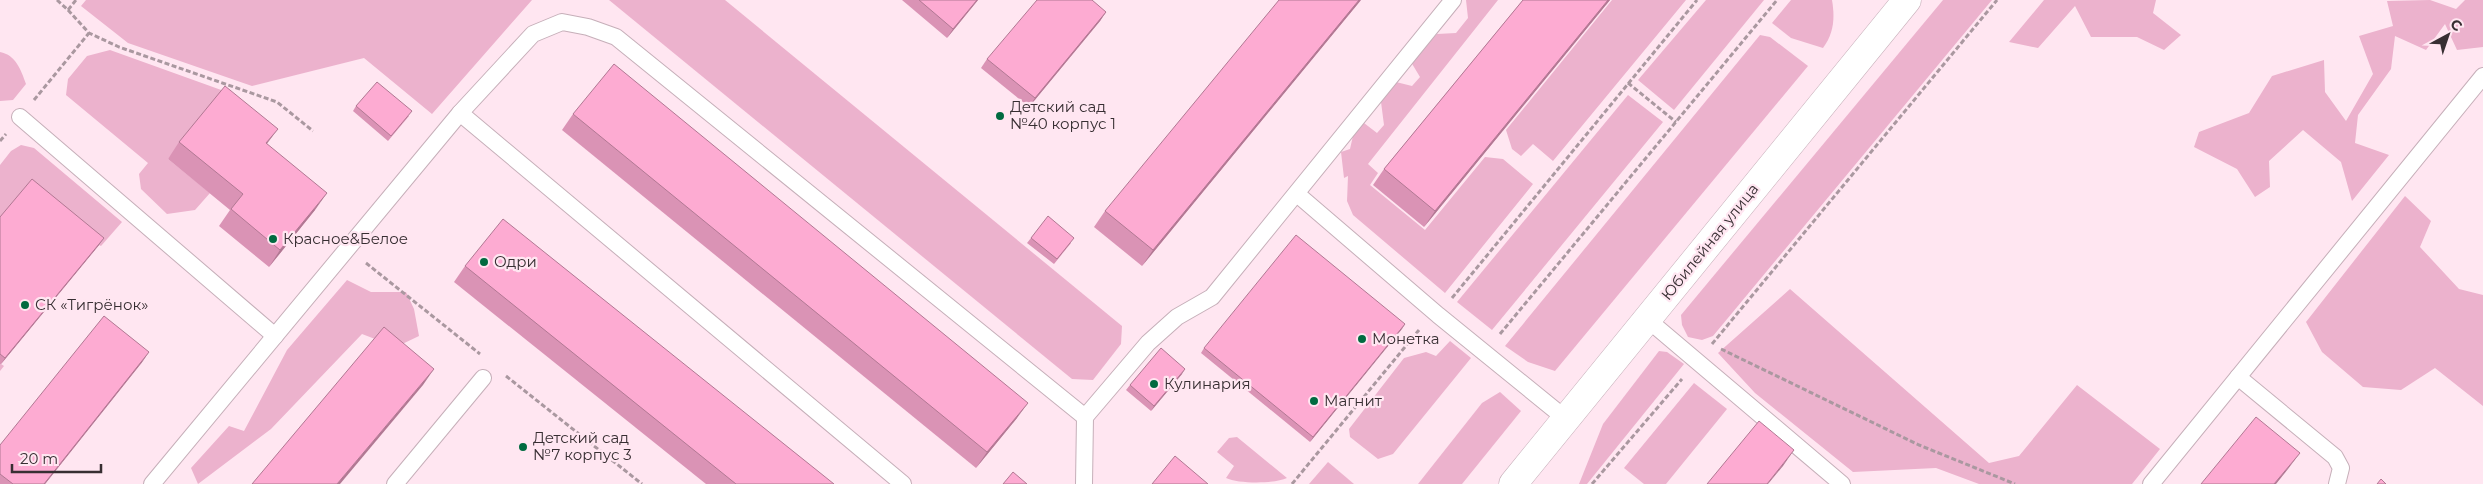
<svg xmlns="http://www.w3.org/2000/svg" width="2483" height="484" font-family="Montserrat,sans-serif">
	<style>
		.green { fill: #ecb2cd }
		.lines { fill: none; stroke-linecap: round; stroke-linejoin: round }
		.lane-casing { stroke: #c6afb9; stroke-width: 18 }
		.secondary-casing { stroke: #c6afb9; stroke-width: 29 }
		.path { stroke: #aa98a0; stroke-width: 3; stroke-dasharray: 5 2.5; stroke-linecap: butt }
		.lane { stroke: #fff; stroke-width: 16 }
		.secondary { stroke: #fff; stroke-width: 28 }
		.wall { fill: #da93b5 }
		.shaded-wall { fill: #b17893 }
		.building { fill: #fdabd2; stroke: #b17893 }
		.poi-dot { fill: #016a40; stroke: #ffe6f1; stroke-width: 2 }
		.labels { text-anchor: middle; stroke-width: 4.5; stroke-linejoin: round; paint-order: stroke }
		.poi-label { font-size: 15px; fill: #372e32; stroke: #ffe6f1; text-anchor: start }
		.street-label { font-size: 15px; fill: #372e32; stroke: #ffe6f1 }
	</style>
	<rect width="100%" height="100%" fill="#ffe6f1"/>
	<g class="green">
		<polygon points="86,0 532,0 432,114 364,58 252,86 128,43 81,6"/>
		<polygon points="609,0 725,0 1122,326 1121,344 1093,380 1072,379"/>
		<polygon points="1466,0 1498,0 1368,164 1378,173 1370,185 1425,230 1485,157 1503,159 1533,184 1445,293 1353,215 1347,201 1348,176 1344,178 1341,152 1350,149 1353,136 1364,123 1377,133 1384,125 1381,102 1396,82 1412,86 1420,77 1411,62 1437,34 1456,33 1468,18"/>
		<polygon points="1612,0 1686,0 1553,161 1533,144 1521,156 1512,149 1506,130"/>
		<polygon points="1706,0 1764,0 1674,110 1638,80"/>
		<path d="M1791,0H1832C1835,18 1834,33 1823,48L1791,38L1772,23Z"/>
		<polygon points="1943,0 1992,0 1713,336 1702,340 1688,337 1682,325 1681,315"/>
		<polygon points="2044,0 2156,0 2153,13 2181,35 2164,50 2137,37 2091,37 2075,6 2038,48 2009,42"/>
		<polygon points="2430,0 2456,9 2465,0 2483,0 2483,47 2457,50 2445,24 2426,50 2395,36 2391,69 2358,115 2355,143 2389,155 2352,201 2341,162 2303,130 2269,161 2270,187 2255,197 2237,169 2194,147 2199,132 2249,113 2272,76 2324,60 2325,92 2346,121 2373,74 2359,36 2393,26 2387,1"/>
		<polygon points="1760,35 1770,37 1808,66 1555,371 1528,362 1505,346"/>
		<polygon points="110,50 224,91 168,159 210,193 195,210 167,214 141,189 139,174 148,163 66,95 68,79 87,56"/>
		<path d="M0,52C16,55 21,70 26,84L13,100L0,101Z"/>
		<polygon points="1628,95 1663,122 1492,330 1457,302"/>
		<polygon points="21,145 34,148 122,222 101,246 99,245 1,364 4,366 0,371 0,165 11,151"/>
		<polygon points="2405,196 2431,221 2420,247 2459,289 2483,295 2483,406 2435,368 2401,390 2363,387 2322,352 2306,322"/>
		<polygon points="347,280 371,292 406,292 414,309 419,336 396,347 362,334 271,429 198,484 191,468 229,426 244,431 287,350"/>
		<polygon points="1790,289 1989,463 2019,456 2077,385 2160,449 2132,484 1979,484 1936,468 1853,472 1755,393 1718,353"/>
		<polygon points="1450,341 1471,358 1393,454 1378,459 1350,437 1349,429 1404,358 1426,352 1436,356"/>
		<polygon points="1659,351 1667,352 1684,364 1587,484 1579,484 1603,424"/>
		<polygon points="1694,383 1727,409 1666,484 1644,484 1624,468"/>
		<polygon points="1500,392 1521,411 1462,484 1418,484 1482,403"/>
		<path d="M1237,437L1287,478C1274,484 1239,484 1226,478L1234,466L1217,452L1229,438Z"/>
		<polygon points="1328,462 1354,484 1309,484"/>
	</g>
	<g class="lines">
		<g class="lane-casing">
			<g id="lane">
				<polyline points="460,113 903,484"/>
				<polyline points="20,117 275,336"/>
				<polyline points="1297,194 1438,315 1566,419"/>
				<polyline points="1647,319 1842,484"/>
				<polyline points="2238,377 2335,457 2341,468 2337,484"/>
				<polyline points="152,484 460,113 533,34 562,22 588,27 616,37 1085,417"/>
				<polyline points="395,484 483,378"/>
				<polyline points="1084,484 1085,417 1148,343 1177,317 1212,297 1453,0"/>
				<polyline points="2151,484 2483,76"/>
			</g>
		</g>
		<g class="secondary-casing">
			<polyline id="secondary" points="1513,484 1907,0"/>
		</g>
		<g class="path">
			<polyline points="57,0 68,10 76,0"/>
			<polyline points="68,10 89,33 119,47 277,102 313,131"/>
			<polyline points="1628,83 1676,122"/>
			<polyline points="34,100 89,33"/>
			<polyline points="0,141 6,134"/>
			<polyline points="366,263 480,354"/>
			<polyline points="1452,298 1697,0"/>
			<polyline points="1500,334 1777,0"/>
			<polyline points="1712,344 1997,0"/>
			<polyline points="1721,349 1919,445 2015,484"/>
			<polyline points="506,376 642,484"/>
			<polyline points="1292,484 1419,330"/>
			<polyline points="1592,484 1682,379"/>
		</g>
		<use href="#lane" class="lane"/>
		<use href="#secondary" class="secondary"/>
	</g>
	<g class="wall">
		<polygon points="902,0 978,0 947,38"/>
		<polygon points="1361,0 1142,266 1094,227 1105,211"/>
		<polygon points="1523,0 1610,0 1424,227 1373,185 1384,169"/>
		<polygon points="1106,12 1100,21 1029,107 981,68 987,59"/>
		<polygon points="356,106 409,116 388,141 353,111"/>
		<polygon points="573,114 1017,418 976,468 562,130"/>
		<polygon points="179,142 267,144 315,210 269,267 219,226 230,210 168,159"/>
		<polygon points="0,217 99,245 1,364 0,364"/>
		<polygon points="1031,238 1071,243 1054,264 1027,243"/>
		<polygon points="465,266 834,484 706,484 454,282"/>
		<polygon points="1405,324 1310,442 1201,353 1204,348"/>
		<polygon points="143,361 45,484 0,484 0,445"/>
		<polygon points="1182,374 1151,411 1126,390 1130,385"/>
	</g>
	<g class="shaded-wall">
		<polygon points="977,0 978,0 947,38 953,29"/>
		<polygon points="1359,0 1361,0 1142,266 1153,250"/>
		<polygon points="1608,0 1610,0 1424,227 1435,211"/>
		<polygon points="1106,12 1100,21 1029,107 1035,98"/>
		<polygon points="278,129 266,145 266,143"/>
		<polygon points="327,193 315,210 269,267 280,250"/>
		<polygon points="104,238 99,245 1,364 5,358"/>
		<polygon points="1405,324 1402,329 1310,442 1313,437"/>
		<polygon points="149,352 143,361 45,484 44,484"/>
		<polygon points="434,369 423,385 340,484 337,484"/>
		<polygon points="1185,369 1182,374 1151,411 1154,406"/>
		<polygon points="1028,403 1017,418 976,468 987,452"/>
		<polygon points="1794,450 1783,466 1768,484 1767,484"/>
		<polygon points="2300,453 2288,469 2276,484 2274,484"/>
	</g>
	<g class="building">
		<polygon points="919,0 977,0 953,29"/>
		<polygon points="1037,0 1092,0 1106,12 1035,98 987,59"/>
		<polygon points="1279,0 1359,0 1153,250 1105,211"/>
		<polygon points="1523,0 1608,0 1435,211 1384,169"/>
		<polygon points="614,64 1028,403 987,452 573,114"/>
		<polygon points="377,82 412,111 391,136 356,106"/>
		<polygon points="225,86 278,129 266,143 327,193 280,250 231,209 243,194 179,142"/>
		<polygon points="32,179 104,238 5,358 0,354 0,217"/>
		<polygon points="1048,216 1074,238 1057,259 1031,238"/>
		<polygon points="503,219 834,484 736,484 465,266"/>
		<polygon points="1296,235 1405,324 1313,437 1204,348"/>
		<polygon points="104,316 149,352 44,484 13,484 0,474 0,445"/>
		<polygon points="384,327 434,369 337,484 252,484"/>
		<polygon points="1161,348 1185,369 1154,406 1130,385"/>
		<polygon points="2256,417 2300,453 2274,484 2201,484"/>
		<polygon points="1759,421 1794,450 1767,484 1707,484"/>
		<polygon points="1175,456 1208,484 1152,484"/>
		<polygon points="1013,472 1027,484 1003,484"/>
		<polygon points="2381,479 2386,484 2377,484"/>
	</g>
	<g class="poi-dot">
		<circle cx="1000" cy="116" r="5"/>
		<circle cx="273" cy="239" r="5"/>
		<circle cx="484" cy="262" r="5"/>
		<circle cx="25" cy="305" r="5"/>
		<circle cx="1362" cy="339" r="5"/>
		<circle cx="1154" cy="384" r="5"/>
		<circle cx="1314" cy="401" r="5"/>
		<circle cx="523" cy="447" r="5"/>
	</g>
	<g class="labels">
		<g class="poi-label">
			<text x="1010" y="112">Детский сад<tspan x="1010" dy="17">№40 корпус 1</tspan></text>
			<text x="283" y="244">Красное&amp;Белое</text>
			<text x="494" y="267">Одри</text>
			<text x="35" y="310">СК «Тигрёнок»</text>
			<text x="1372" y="344">Монетка</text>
			<text x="1164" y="389">Кулинария</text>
			<text x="1324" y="406">Магнит</text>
			<text x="533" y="443">Детский сад<tspan x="533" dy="17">№7 корпус 3</tspan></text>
		</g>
		<g class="street-label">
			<text transform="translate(1710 242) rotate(-51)" y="5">Юбилейная улица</text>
		</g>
	</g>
	<g transform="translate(2448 35) rotate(40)" stroke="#ffe6f1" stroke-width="4" paint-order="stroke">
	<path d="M0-4L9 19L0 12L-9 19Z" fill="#372e32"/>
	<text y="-8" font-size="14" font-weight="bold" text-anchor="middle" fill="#372e32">С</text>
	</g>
	<path d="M12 464v8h89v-8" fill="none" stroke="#372e32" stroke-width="2.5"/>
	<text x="20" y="464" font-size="15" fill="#372e32" stroke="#ffe6f1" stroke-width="4" paint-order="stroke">20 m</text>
</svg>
